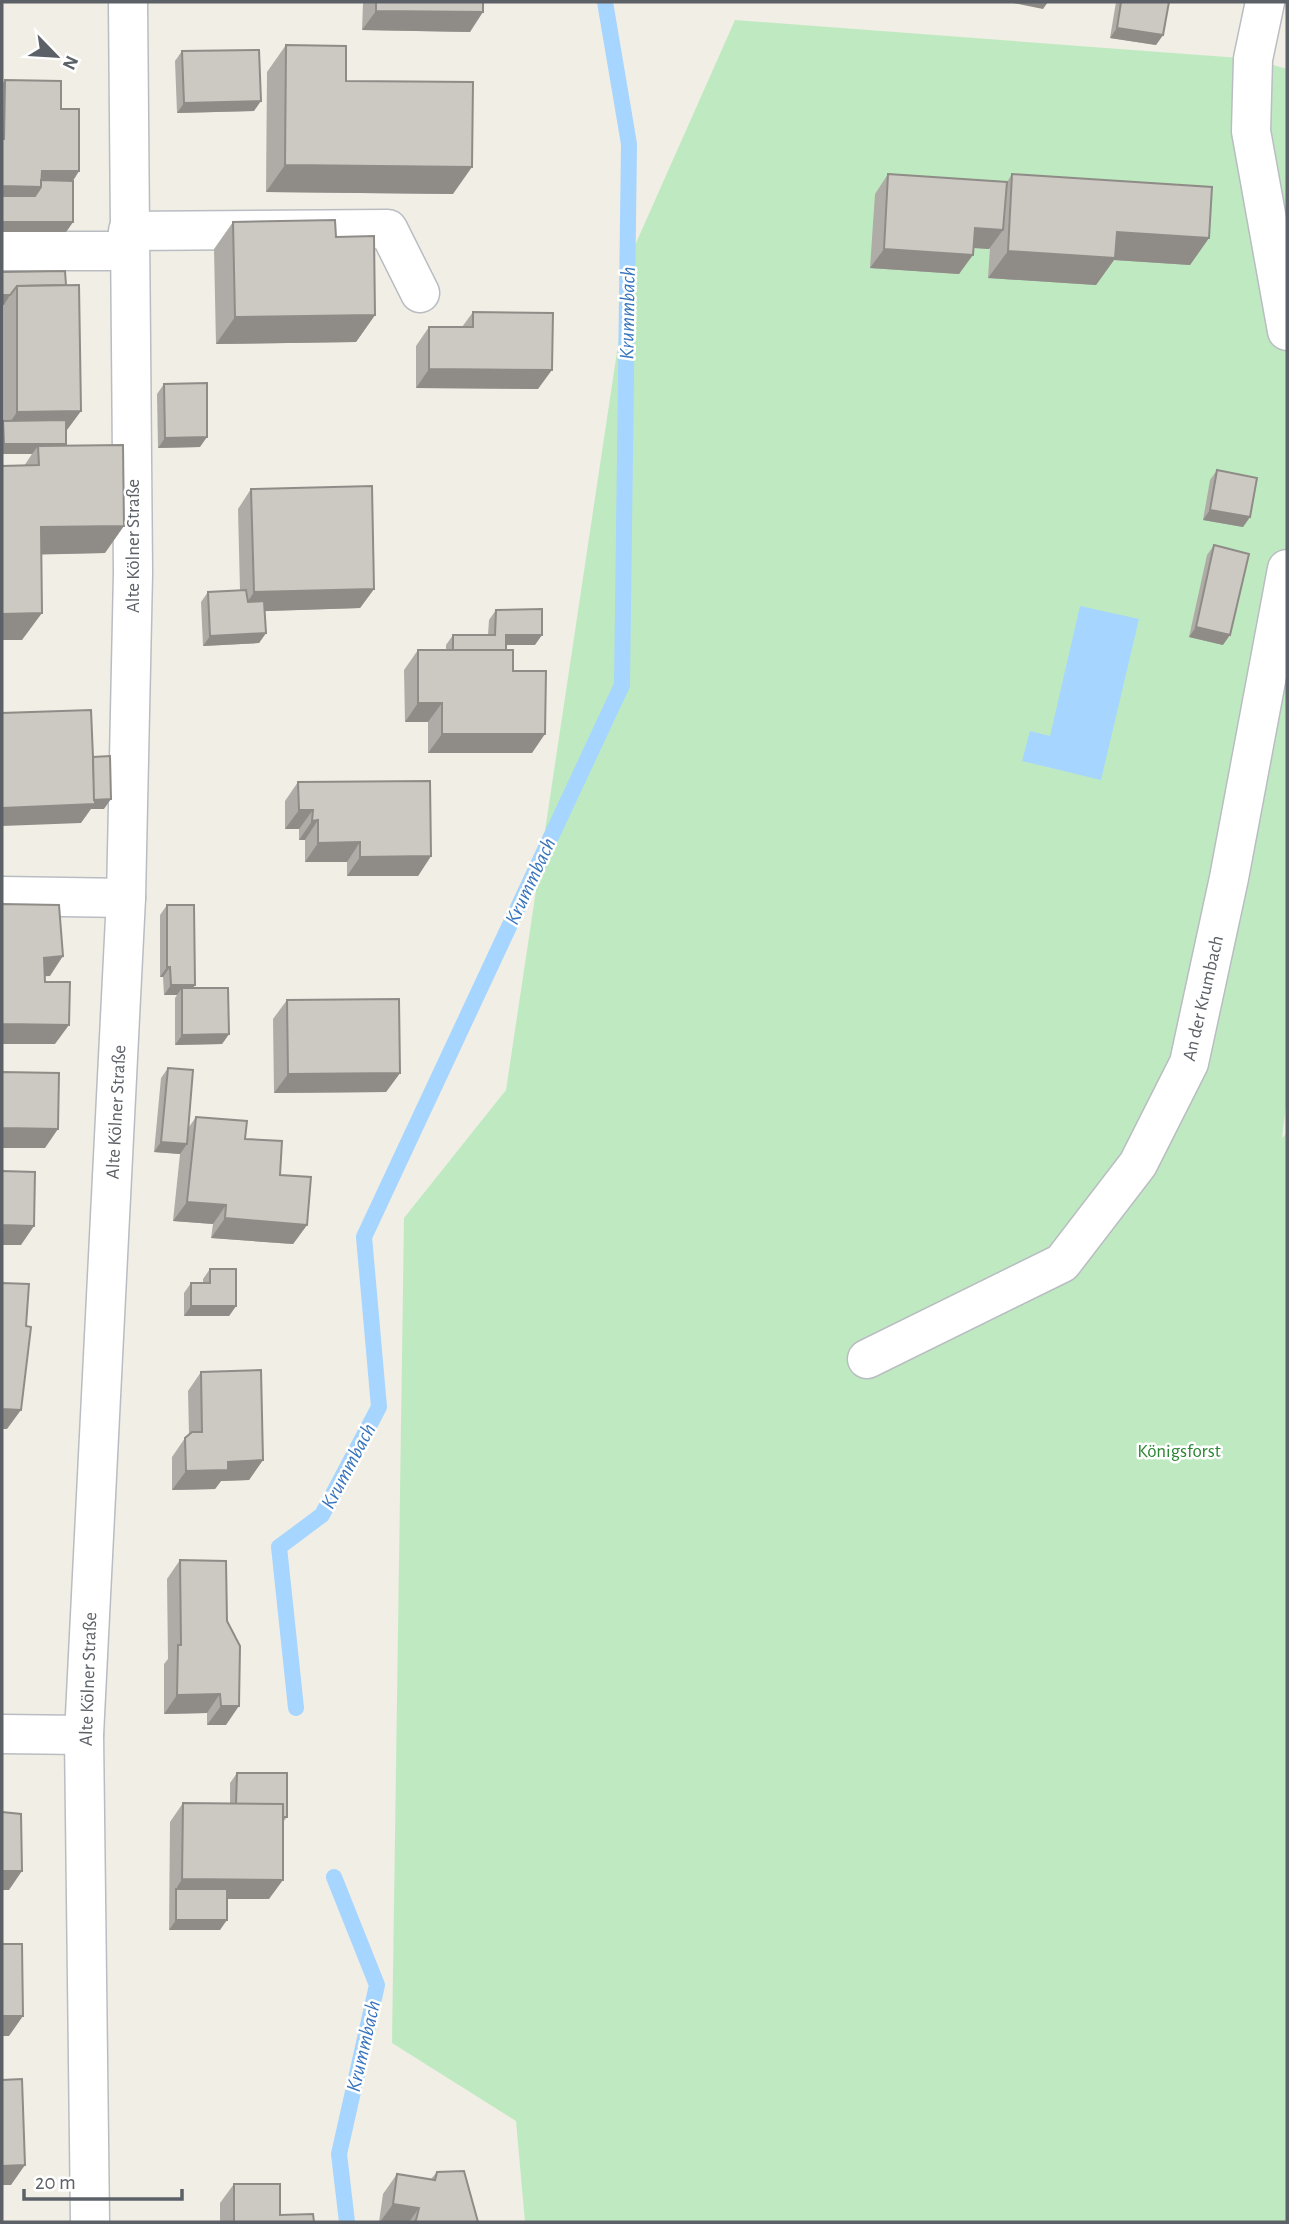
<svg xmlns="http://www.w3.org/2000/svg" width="1289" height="2224" font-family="'Alegreya Sans',sans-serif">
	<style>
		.green { fill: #bfeac1 }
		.water { fill: #a6d5ff }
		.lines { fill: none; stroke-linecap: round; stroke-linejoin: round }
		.stream { stroke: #a6d5ff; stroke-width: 16 }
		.minor-casing { stroke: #b9bdc2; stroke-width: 41 }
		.minor { stroke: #fff; stroke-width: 38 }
		.wall { fill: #afaca7 }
		.shaded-wall { fill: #8f8c88 }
		.building { fill: #ccc8c2; stroke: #8f8c88; stroke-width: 2 }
		.labels { text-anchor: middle; stroke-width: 5; stroke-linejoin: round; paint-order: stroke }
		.street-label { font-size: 19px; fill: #5c6167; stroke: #fff }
		.park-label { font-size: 19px; fill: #2c8633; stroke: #fff }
		.water-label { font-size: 21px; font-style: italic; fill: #3874bd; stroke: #fff }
	</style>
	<rect width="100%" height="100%" fill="#f1eee5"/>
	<polygon class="green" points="735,20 1253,59 1287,69 1287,1097 1282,1138 1287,1133 1287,2222 525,2222 516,2121 392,2043 404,1218 506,1090 632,252"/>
	<polygon class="water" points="1080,606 1139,619 1101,780 1022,761 1030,731 1050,736"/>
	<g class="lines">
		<g class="stream">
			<polyline points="296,1708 279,1547 322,1515 379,1407 364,1237 622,685 629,144 605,2"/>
			<polyline points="334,1877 377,1985 339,2154 347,2222"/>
		</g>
		<g class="minor-casing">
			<g id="minor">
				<polyline points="1265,2 1253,59 1251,131 1287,331"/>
				<polyline points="128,231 388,229 420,293"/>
				<polyline points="2,251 128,251"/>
				<polyline points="2,896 126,898"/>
				<polyline points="867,1359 1062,1263 1138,1164 1189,1063 1229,878 1287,569"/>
				<polyline points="2,1734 84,1735"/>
				<polyline points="90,2222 84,1735 126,898 133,573 128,2"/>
			</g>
		</g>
		<use href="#minor" class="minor"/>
	</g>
	<g class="wall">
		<polygon points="355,2 483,2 470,32 362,30 363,3 355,3"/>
		<polygon points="1116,2 1169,2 1163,35 1156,45 1110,38"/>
		<polygon points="286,45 346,81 453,194 266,192 267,72"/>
		<polygon points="182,51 254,111 177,113 175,61"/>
		<polygon points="5,80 61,109 79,171 73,181 73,222 66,232 2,232 2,84"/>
		<polygon points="888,174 1007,182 1012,174 1209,238 1190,265 1114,260 1096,285 988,278 990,248 989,249 973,248 959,274 870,268 875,194"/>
		<polygon points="233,222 336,237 375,315 356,342 216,344 214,249"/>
		<polygon points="2,272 66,285 81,411 66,430 65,445 105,553 41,554 22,640 2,640 2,466 24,466 32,454 2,454 2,423 4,421 4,305 2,305"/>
		<polygon points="473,312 538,389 416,388 416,346 429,327 462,327"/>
		<polygon points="164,384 200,447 158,448 157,394"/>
		<polygon points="1217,470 1250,517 1243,527 1203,520 1210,480"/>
		<polygon points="251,489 374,589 360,608 264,611 266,633 259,643 203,646 201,602 208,592 240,590 238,509"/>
		<polygon points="1214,545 1223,645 1189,637 1207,555"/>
		<polygon points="496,610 535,645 506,645 506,650 513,671 532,753 428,753 428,722 405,722 404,670 418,650 446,650 446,645 453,635 488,635 489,620"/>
		<polygon points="298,782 431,856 418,876 347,876 347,862 305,862 305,840 299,840 299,829 285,829 285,801"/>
		<polygon points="167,905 195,985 193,988 229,1034 222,1044 175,1045 175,998 177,995 164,995 163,977 160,977 160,915"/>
		<polygon points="287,1000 400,1073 386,1092 274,1093 273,1019"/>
		<polygon points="168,1068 189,1127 196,1117 245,1139 280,1175 307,1225 293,1244 211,1238 213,1224 173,1221 180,1154 154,1152 161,1078"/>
		<polygon points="210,1269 236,1306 229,1316 184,1316 184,1293 191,1283 203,1283 203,1279"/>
		<polygon points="201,1372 263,1460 249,1480 221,1481 215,1489 172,1490 172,1457 185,1438 189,1435 188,1391"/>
		<polygon points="180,1560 226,1561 226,1725 207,1725 207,1713 164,1714 164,1664 168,1659 167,1579"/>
		<polygon points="237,1773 287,1817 283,1822 269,1899 227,1899 220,1930 169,1930 170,1822 183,1803 230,1804 230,1783"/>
		<polygon points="437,2172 478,2222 379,2222 383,2194 397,2174 431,2179"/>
		<polygon points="234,2184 280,2215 314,2222 220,2222 220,2203"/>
	</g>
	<g class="shaded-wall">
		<polygon points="1008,2 1048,2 1043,9"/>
		<polygon points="376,11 483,12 470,32 362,30"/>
		<polygon points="1117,28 1163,35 1156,45 1110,38"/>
		<polygon points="261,101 254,111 177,113 184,103"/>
		<polygon points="285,165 472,167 453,194 266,192"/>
		<polygon points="42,171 79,171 66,191 28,206 2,206 2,186"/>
		<polygon points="2,222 73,222 66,232 2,232"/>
		<polygon points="975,228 1003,230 989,249 961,247"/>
		<polygon points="1117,232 1209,238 1190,265 1114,260 1096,285 988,278 1008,251"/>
		<polygon points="884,249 973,255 959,274 870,268"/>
		<polygon points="2,295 10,295 4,305 2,305"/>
		<polygon points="375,315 356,342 216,344 235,317"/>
		<polygon points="429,369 552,370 538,389 416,388"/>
		<polygon points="81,411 67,430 4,431 17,412"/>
		<polygon points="207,437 200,447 158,448 165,438"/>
		<polygon points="4,444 66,444 59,454 38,446 32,454 2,454 2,447"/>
		<polygon points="1210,510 1250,517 1243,527 1203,520"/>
		<polygon points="124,526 105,553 22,555 41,527"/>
		<polygon points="374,589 360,608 241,612 254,592"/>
		<polygon points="42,613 22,640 2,640 2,614"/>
		<polygon points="1196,627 1230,635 1223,645 1189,637"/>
		<polygon points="266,633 259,643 203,646 210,636"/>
		<polygon points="506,635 542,635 535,645 499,645"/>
		<polygon points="418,703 442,703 428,722 405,722"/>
		<polygon points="442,734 545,734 532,753 428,753"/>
		<polygon points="111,799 104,809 91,809 81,823 2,826 2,808 88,800"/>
		<polygon points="299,810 313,810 299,829 285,829"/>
		<polygon points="318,820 305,840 299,840 312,821"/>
		<polygon points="360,842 347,862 305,862 318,843"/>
		<polygon points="431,856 418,876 347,876 360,857"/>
		<polygon points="63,956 50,976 31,977 44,958"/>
		<polygon points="167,967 170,967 163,977 160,977"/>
		<polygon points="171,985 195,985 188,995 182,988 177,995 164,995"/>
		<polygon points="2,1024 69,1025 55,1044 2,1044"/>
		<polygon points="229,1034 222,1044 175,1045 182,1035"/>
		<polygon points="400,1073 386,1092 274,1093 288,1074"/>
		<polygon points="2,1128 58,1129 45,1148 2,1148"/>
		<polygon points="161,1142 187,1144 180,1154 154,1152"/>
		<polygon points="187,1202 226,1205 213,1224 173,1221"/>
		<polygon points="225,1218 307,1225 293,1244 211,1238"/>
		<polygon points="2,1225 34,1226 21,1245 2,1245"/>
		<polygon points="191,1306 236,1306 229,1316 184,1316"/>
		<polygon points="2,1409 21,1410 7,1429 2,1429"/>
		<polygon points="263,1460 249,1480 221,1481 215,1489 172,1490 186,1471 228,1462"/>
		<polygon points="220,1694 207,1713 164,1714 177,1695"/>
		<polygon points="221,1706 239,1706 226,1725 207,1725"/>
		<polygon points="2,1871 22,1871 9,1890 2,1890"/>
		<polygon points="182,1879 283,1880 269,1899 176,1899 176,1889"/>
		<polygon points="176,1920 227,1920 220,1930 169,1930"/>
		<polygon points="2,2016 23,2016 9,2036 2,2036"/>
		<polygon points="25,2165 11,2185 2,2185 2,2166"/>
		<polygon points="393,2204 419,2208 409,2222 380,2222"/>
	</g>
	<g class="building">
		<polygon points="376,2 483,2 483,12 376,11"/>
		<polygon points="1121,2 1169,2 1163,35 1117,28"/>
		<polygon points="286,45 346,46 346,81 473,82 472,167 285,165"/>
		<polygon points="259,50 261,101 184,103 182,51"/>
		<polygon points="5,80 61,81 61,109 79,109 79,171 42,171 41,187 2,186 2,139 4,139"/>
		<polygon points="888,174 1007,182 1003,230 975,228 973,255 884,249"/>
		<polygon points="1012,174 1212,187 1209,238 1117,232 1115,258 1008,251"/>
		<polygon points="41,180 73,181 73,222 2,222 2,196 35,196 41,187"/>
		<polygon points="335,220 336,237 374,236 375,315 235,317 233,222"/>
		<polygon points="65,271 66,285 17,286 10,295 2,295 2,272"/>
		<polygon points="79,285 81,411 17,412 17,286"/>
		<polygon points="473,312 553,313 552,370 429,369 429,327 473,327"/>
		<polygon points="207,383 207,437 165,438 164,384"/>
		<polygon points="66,420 66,444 4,444 3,421"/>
		<polygon points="123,445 124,526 41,527 42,613 2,614 2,466 39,465 38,446"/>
		<polygon points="1217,470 1257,478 1250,517 1210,510"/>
		<polygon points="372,486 374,589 254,592 251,489"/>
		<polygon points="1214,545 1249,554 1230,635 1196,627"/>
		<polygon points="246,590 248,602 264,601 266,633 210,636 208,592"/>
		<polygon points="542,609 542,635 506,635 506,650 453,650 453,635 495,635 496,610"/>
		<polygon points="418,650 513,650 513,671 546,671 545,734 442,734 442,703 418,703"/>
		<polygon points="91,710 95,804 2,808 2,713"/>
		<polygon points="110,756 111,799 94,800 93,757"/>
		<polygon points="430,781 431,856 360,857 360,842 318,843 318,820 312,821 313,810 299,810 298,782"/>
		<polygon points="2,904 59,905 63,956 44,958 45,982 70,982 69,1025 2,1024"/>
		<polygon points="167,905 194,905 195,985 171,985 170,967 167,967"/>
		<polygon points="182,988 228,988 229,1034 182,1035"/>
		<polygon points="399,999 400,1073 288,1074 287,1000"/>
		<polygon points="168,1068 193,1070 187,1144 161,1142"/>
		<polygon points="2,1072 59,1073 58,1129 2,1128"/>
		<polygon points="196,1117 247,1121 245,1139 282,1141 280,1175 311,1177 307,1225 225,1218 226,1205 187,1202"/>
		<polygon points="2,1171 35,1172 34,1226 2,1225"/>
		<polygon points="210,1269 236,1269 236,1306 191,1306 191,1283 210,1283"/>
		<polygon points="2,1283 29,1284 26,1326 31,1327 21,1410 2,1409"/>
		<polygon points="261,1370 263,1460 228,1462 228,1470 186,1471 185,1438 192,1432 202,1432 201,1372"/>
		<polygon points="180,1560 226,1561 227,1621 240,1646 239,1706 221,1706 220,1694 177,1695 178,1645 181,1645"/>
		<polygon points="237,1773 287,1773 287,1817 283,1817 283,1804 236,1804"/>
		<polygon points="183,1803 283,1804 283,1880 182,1879"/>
		<polygon points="2,1812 21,1814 22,1871 2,1871"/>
		<rect x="176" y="1889" width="51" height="31"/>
		<polygon points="2,1944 22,1944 23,2016 2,2016"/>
		<polygon points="22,2079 25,2165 2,2166 2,2080"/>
		<polygon points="464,2171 478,2222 414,2222 416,2220 419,2208 393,2204 397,2174 435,2180 437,2172"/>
		<polygon points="234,2184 280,2184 280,2215 313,2214 314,2222 234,2222"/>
	</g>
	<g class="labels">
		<g class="street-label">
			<text transform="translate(132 546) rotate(-90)" y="7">Alte Kölner Straße</text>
			<text transform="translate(1202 998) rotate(-77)" y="7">An der Krumbach</text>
			<text transform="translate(115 1112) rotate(-87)" y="7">Alte Kölner Straße</text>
			<text transform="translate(87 1679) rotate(-88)" y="7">Alte Kölner Straße</text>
		</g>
		<g class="park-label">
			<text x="1179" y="1457">Königsforst</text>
		</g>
		<g class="water-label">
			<text transform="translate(627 313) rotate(-89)" y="7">Krummbach</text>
			<text transform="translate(530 881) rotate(-65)" y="7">Krummbach</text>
			<text transform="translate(348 1466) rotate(-62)" y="7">Krummbach</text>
			<text transform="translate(363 2046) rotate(-77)" y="7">Krummbach</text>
		</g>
	</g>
	<rect width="1289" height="2224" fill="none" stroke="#5c6167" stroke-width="7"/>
	<g transform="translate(56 56) rotate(115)" stroke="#ffffff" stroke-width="5" paint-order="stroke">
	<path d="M0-5L12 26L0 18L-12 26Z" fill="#5c6167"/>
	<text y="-10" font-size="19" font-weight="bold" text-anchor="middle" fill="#5c6167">N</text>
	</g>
	<path d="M24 2189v10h158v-10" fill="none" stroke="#5c6167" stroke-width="3.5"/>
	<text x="35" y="2189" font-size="21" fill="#5c6167" stroke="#ffffff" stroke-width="5" paint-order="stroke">20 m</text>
</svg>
